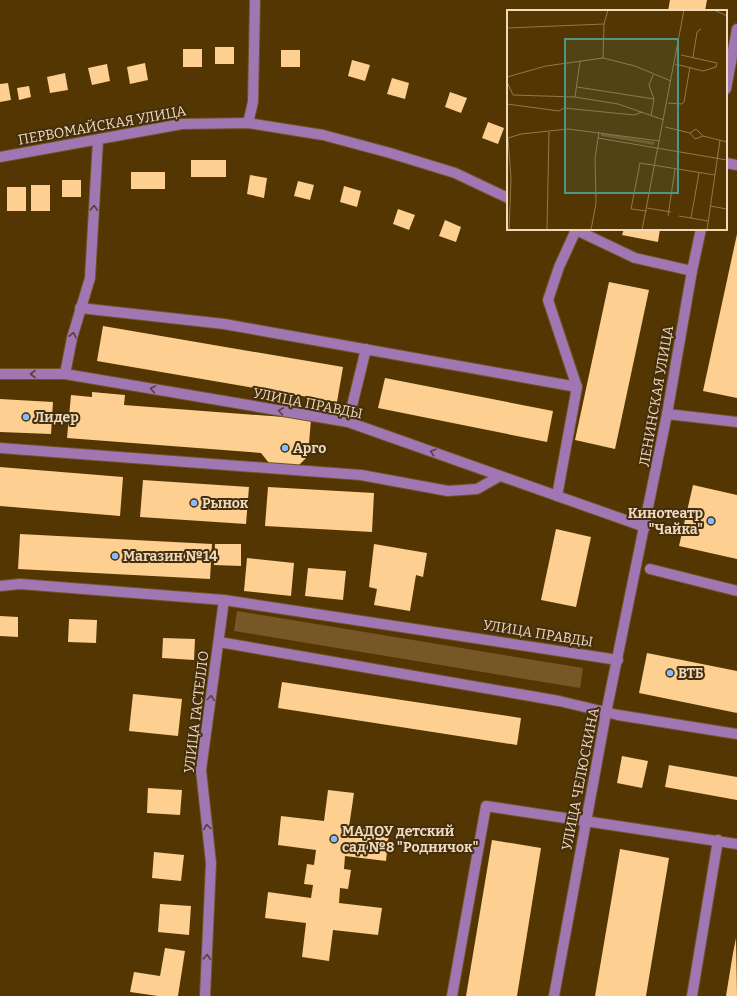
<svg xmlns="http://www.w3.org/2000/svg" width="737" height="996" font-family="Bitter,serif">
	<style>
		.green { fill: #785726 }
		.building { fill: #fdcf90 }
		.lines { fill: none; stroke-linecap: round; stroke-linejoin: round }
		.minor-casing { stroke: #6f5423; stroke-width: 12 }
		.minor { stroke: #a077b3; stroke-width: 10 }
		.oneway { stroke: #5a4036 }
		.poi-dot { fill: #88bbfc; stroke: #432e0d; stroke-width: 1.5 }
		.labels { text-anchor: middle; stroke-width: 4; stroke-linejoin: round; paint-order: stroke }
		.street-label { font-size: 14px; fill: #f0dabc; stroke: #432e0d }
		.poi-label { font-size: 14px; font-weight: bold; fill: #f0dabc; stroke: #432e0d; text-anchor: start }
		.inset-road { fill: none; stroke: #92784c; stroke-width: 1 }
		.view { fill: #529485; fill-opacity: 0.15; stroke: #529485; stroke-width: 2 }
		.inset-edge { fill: none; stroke: #f0dabc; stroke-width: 2 }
	</style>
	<rect width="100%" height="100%" fill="#533602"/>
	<polygon class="green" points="237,611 583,668 580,688 234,631"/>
	<g class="building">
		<polygon points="670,0 707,0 705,11 668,11"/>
		<rect x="215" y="47" width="19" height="17"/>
		<rect x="183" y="49" width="19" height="18"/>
		<rect x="281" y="50" width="19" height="17"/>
		<polygon points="352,60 370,65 365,81 348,76"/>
		<polygon points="145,63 148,80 130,84 127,67"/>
		<polygon points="107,64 110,81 92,85 88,68"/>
		<polygon points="65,73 68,90 50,93 47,77"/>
		<polygon points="392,78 409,83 405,99 387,94"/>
		<polygon points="8,83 11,100 0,102 0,84"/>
		<polygon points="29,86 31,97 19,100 17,88"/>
		<polygon points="450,92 467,98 461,113 445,107"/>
		<polygon points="488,122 504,128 498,144 482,138"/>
		<rect x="191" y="160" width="35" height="17"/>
		<rect x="131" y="172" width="34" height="17"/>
		<polygon points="250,175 267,178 264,198 247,194"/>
		<rect x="62" y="180" width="19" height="17"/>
		<polygon points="298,181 314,185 310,200 294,196"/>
		<rect x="31" y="185" width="19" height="26"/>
		<polygon points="344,186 361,191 357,207 340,202"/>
		<rect x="7" y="187" width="19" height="24"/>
		<polygon points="398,209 415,215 409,230 393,224"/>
		<polygon points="445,220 461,227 456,242 439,236"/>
		<polygon points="624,229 660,229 658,242 622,235"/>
		<polygon points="737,234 737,398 703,391"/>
		<polygon points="609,282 649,290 615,449 575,440"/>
		<polygon points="103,326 343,367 337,402 97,361"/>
		<polygon points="385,378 553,411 547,442 378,408"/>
		<polygon points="92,392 125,395 124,405 311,419 308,456 298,466 269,463 261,453 67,438 71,395 92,397"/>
		<polygon points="0,399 53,402 51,434 0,432"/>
		<polygon points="0,467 123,477 120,516 0,506"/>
		<polygon points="143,480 249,487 246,524 140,517"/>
		<polygon points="693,485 737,495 737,559 679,546"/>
		<polygon points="268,487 374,493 372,532 265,526"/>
		<polygon points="556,529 591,537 576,607 541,600"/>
		<polygon points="20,534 212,544 210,579 18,569"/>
		<polygon points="215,544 241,544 241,566 214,565"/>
		<polygon points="374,544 427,553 423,577 416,575 410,611 374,605 377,589 369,587"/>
		<polygon points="247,558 294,563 291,596 244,591"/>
		<polygon points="308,568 346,571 343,600 305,596"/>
		<polygon points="0,616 18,617 18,637 0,636"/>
		<polygon points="69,619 97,620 96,643 68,642"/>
		<polygon points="163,638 195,639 194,660 162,658"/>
		<polygon points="647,653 737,671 737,713 639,693"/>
		<polygon points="282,682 521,718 517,745 278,708"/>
		<polygon points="133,694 182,699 178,736 129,731"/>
		<polygon points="622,756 648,761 642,788 617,783"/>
		<polygon points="669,765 737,777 737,800 665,787"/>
		<polygon points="148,788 182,790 180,815 147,813"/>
		<polygon points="328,790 354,793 349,827 389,832 386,861 345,856 344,869 351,870 348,889 340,888 339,903 382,908 378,935 333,930 329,961 302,957 306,923 265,918 268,892 311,898 313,885 304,884 307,864 314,865 316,850 278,845 281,816 324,821"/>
		<polygon points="492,840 541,848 517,996 466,996"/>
		<polygon points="620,849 669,858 646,996 595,996"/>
		<polygon points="154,852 184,855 181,881 152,878"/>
		<polygon points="160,904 191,906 189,935 158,932"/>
		<polygon points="736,938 737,996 726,996 733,953"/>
		<polygon points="165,948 185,951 178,996 158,996 130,992 134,972 160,976"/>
	</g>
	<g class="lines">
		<g class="minor-casing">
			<g id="minor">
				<polyline points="726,89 737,29"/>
				<polyline points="248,123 253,102 255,0"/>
				<polyline points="0,157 182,124 248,123 323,135 390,153 455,173 508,198"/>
				<polyline points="726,163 737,165"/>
				<polyline points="574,229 635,258 692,271"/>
				<polyline points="80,308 224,324 577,387 548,300 559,267 576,230"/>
				<polyline points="0,374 65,374 348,422 645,527"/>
				<polyline points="65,374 72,338 90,278 98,140"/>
				<polyline points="667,414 737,422"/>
				<polyline points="348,422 366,349"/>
				<polyline points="0,448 361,475 448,491 477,489 500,476"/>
				<polyline points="557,496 577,387"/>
				<polyline points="650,569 737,591"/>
				<polyline points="0,586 20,584 224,600 618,660"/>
				<polyline points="219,642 559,701 618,715 737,734"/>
				<polyline points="205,996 211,863 201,770 224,600"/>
				<polyline points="452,996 486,806 737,844"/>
				<polyline points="554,996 606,713 667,414 692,271 701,229"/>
				<polyline points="692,996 718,840"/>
			</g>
		</g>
		<use href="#minor" class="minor"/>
	</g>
	<defs><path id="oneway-chevron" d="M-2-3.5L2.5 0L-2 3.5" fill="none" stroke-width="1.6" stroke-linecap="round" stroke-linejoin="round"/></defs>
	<g class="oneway">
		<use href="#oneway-chevron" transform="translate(94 208) rotate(-87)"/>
		<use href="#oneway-chevron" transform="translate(73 335) rotate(-77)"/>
		<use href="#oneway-chevron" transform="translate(33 374) rotate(180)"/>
		<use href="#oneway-chevron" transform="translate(153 389) rotate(-170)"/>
		<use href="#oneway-chevron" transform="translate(281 411) rotate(-170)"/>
		<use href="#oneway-chevron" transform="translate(433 452) rotate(-161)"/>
		<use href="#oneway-chevron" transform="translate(211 698) rotate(-82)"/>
		<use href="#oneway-chevron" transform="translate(207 827) rotate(-97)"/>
		<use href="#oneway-chevron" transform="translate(207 957) rotate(-87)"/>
	</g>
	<g class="poi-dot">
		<circle cx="26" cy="417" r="4"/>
		<circle cx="285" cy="448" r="4"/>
		<circle cx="194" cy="503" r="4"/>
		<circle cx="711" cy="521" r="4"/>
		<circle cx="115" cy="556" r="4"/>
		<circle cx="670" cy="673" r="4"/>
		<circle cx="334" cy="839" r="4"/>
	</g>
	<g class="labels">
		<g class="street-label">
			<text transform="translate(102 125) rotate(-10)" y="5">ПЕРВОМАЙСКАЯ УЛИЦА</text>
			<text transform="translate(656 396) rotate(-80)" y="5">ЛЕНИНСКАЯ УЛИЦА</text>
			<text transform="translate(308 403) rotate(11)" y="5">УЛИЦА ПРАВДЫ</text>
			<text transform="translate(538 633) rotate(9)" y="5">УЛИЦА ПРАВДЫ</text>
			<text transform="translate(196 712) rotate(-83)" y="5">УЛИЦА ГАСТЕЛЛО</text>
			<text transform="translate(580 779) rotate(-79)" y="5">УЛИЦА ЧЕЛЮСКИНА</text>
		</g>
		<g class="poi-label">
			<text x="34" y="422">Лидер</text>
			<text x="293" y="453">Арго</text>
			<text x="202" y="508">Рынок</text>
			<text x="703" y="518" text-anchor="end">Кинотеатр<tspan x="703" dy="16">"Чайка"</tspan></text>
			<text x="123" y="561">Магазин №14</text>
			<text x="678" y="678">ВТБ</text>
			<text x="342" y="836">МАДОУ детский<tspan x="342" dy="16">сад №8 "Родничок"</tspan></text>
		</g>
	</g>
	<g transform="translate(507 10)">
		<rect width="220" height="220" fill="#533602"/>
		<path d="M94,123L148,132L147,135L94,126Z" fill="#785726"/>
		<path class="inset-road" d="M207,0L220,6M0,18L97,14M186,47L190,22L194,19M96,48L97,14L101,0M168,54L196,61L209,57L210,53L174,45M0,67L39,56L96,48L128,56L164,71M0,72L6,85L68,87L111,94L157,110M70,77L147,89L142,75L146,65M68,87L73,51M161,93L175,94L177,92L183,57M0,94L52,101L57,98L127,105L135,102M144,106L147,89M158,117L183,123L188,129L196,126L220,132M183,123L189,119L196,126M1,128L14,124L61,119L153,131M1,128L4,168L2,220M91,128L220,150M203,196L220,199M140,198L164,202M140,201L124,199L133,153L208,165M161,206L168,159M172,206L201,211M184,208L192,163M40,220L42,122M84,220L89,193L88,148L92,122M135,220L177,0M200,220L213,130"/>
		<path class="view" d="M58,29H171V183H58Z"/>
		<rect width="220" height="220" class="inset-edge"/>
	</g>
</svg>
